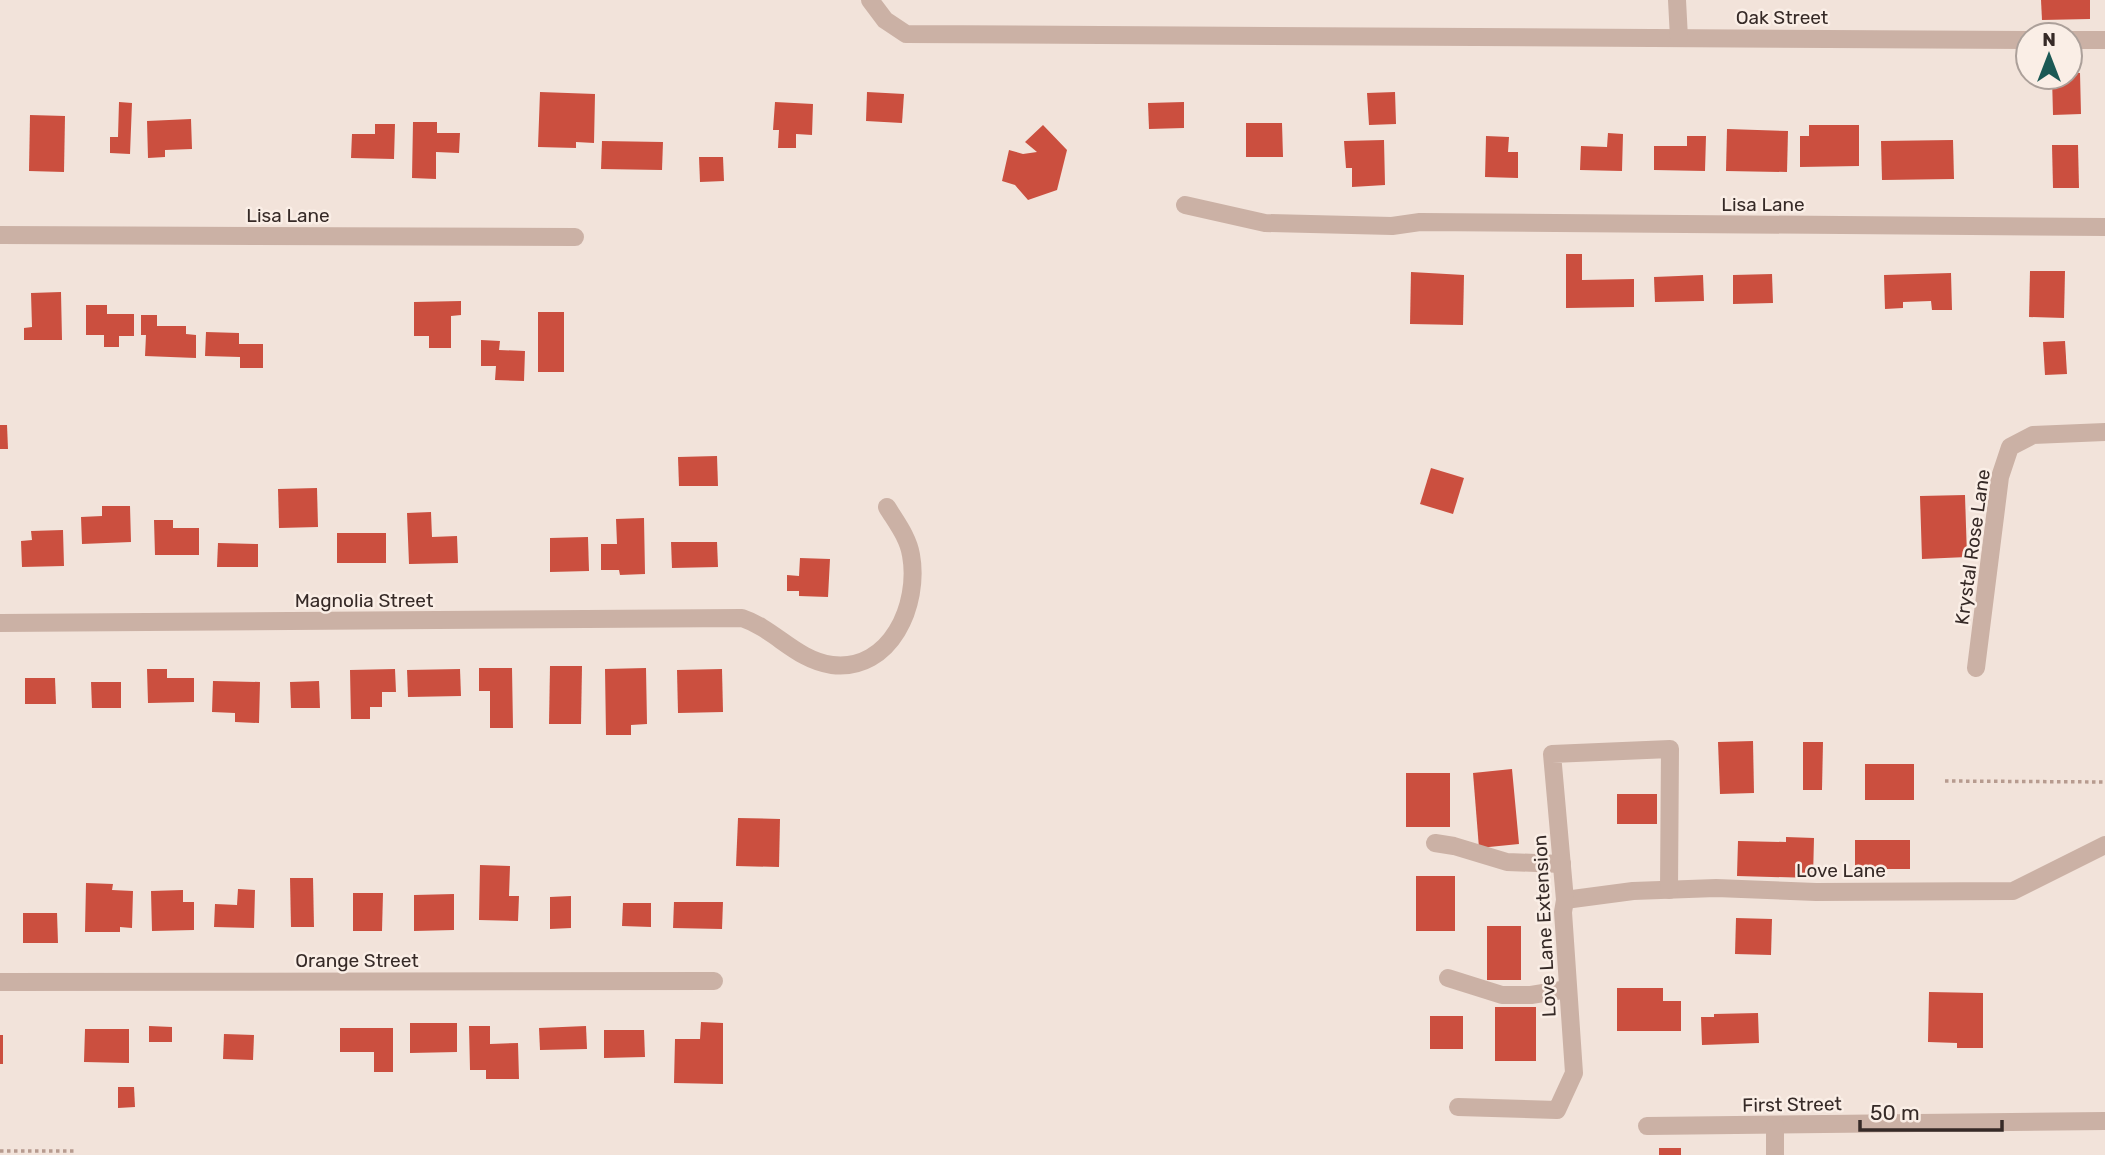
<svg xmlns="http://www.w3.org/2000/svg" width="2105" height="1155" font-family="Rubik,sans-serif">
	<style>
		.building { fill: #cb4f3f }
		.lines { fill: none; stroke-linecap: round; stroke-linejoin: round }
		.path { stroke: #b79b8f; stroke-width: 3.5; stroke-dasharray: 3.5 3.5; stroke-linecap: butt }
		.minor { stroke: #cbb1a5; stroke-width: 18 }
		.labels { text-anchor: middle; stroke-width: 5; stroke-linejoin: round; paint-order: stroke }
		.street-label { font-size: 19px; fill: #362a27; stroke: #faeee6 }
	</style>
	<rect width="100%" height="100%" fill="#f2e3da"/>
	<g class="building">
		<polygon points="2041,0 2090,0 2090,19 2042,20"/>
		<polygon points="2070,73 2080,73 2081,114 2053,115 2052,77 2070,77"/>
		<polygon points="540,92 595,94 594,143 576,142 576,148 538,147"/>
		<polygon points="867,92 904,94 902,123 866,121"/>
		<polygon points="1395,92 1396,124 1369,125 1367,93"/>
		<polygon points="119,102 132,103 130,154 110,153 110,137 118,137"/>
		<polygon points="775,102 813,104 812,135 796,134 796,148 778,148 779,130 773,130"/>
		<polygon points="1184,102 1184,128 1149,129 1148,103"/>
		<polygon points="30,115 65,116 64,172 29,171"/>
		<polygon points="191,119 192,149 165,150 165,157 148,158 147,121"/>
		<polygon points="413,122 437,122 437,133 460,133 459,153 436,152 436,179 412,178"/>
		<polygon points="1246,123 1282,123 1283,157 1246,157"/>
		<polygon points="375,124 395,124 394,159 351,158 352,134 375,134"/>
		<polygon points="1043,125 1067,150 1057,190 1028,200 1015,185 1002,181 1009,150 1023,154 1037,152 1025,142"/>
		<polygon points="1809,125 1859,125 1859,166 1800,167 1800,136 1809,136"/>
		<polygon points="1727,129 1788,131 1787,172 1726,171"/>
		<polygon points="1608,133 1623,134 1622,171 1580,170 1581,146 1607,147"/>
		<polygon points="1486,136 1509,137 1508,152 1518,152 1518,178 1485,177"/>
		<polygon points="1687,136 1706,136 1705,171 1654,170 1654,146 1687,146"/>
		<polygon points="1384,140 1385,185 1352,187 1352,168 1346,168 1344,141"/>
		<polygon points="1953,140 1954,179 1882,180 1881,141"/>
		<polygon points="602,141 663,142 662,170 601,169"/>
		<polygon points="2052,145 2078,145 2079,188 2053,188"/>
		<polygon points="699,157 723,157 724,181 700,182"/>
		<polygon points="1566,254 1582,254 1582,280 1634,279 1634,307 1566,308"/>
		<polygon points="2030,271 2065,271 2064,318 2029,317"/>
		<polygon points="1411,272 1464,275 1463,325 1410,324"/>
		<polygon points="1951,273 1952,310 1932,310 1931,301 1903,302 1903,308 1885,309 1884,275"/>
		<polygon points="1772,274 1773,303 1733,304 1733,275"/>
		<polygon points="1703,275 1704,301 1655,302 1654,277"/>
		<polygon points="61,292 62,340 24,340 24,328 32,327 31,293"/>
		<polygon points="461,301 461,315 451,316 451,348 429,348 429,336 414,336 414,302"/>
		<polygon points="86,305 107,305 107,314 134,314 134,336 119,336 119,347 104,347 104,335 86,335"/>
		<rect x="538" y="312" width="26" height="60"/>
		<polygon points="141,315 157,315 157,326 186,326 186,334 196,335 196,358 145,356 146,335 141,335"/>
		<polygon points="206,332 239,333 239,344 263,344 263,368 240,368 240,357 205,356"/>
		<polygon points="481,340 500,341 499,350 525,351 524,381 495,380 496,366 481,366"/>
		<polygon points="2065,341 2067,374 2045,375 2043,342"/>
		<polygon points="0,425 7,425 8,449 0,449"/>
		<polygon points="717,456 718,486 679,486 678,457"/>
		<polygon points="1431,468 1464,478 1453,514 1420,504"/>
		<polygon points="317,488 318,527 279,528 278,489"/>
		<polygon points="1965,495 1967,557 1922,559 1920,496"/>
		<polygon points="102,506 130,506 131,542 82,544 81,517 102,516"/>
		<polygon points="431,512 432,537 457,536 458,563 409,564 407,513"/>
		<polygon points="644,518 645,574 620,575 619,570 601,570 601,544 617,544 616,519"/>
		<polygon points="154,520 173,520 173,528 199,528 199,555 155,555"/>
		<polygon points="63,530 64,566 22,567 21,541 32,540 31,531"/>
		<rect x="337" y="533" width="49" height="30"/>
		<polygon points="588,537 589,571 550,572 550,538"/>
		<polygon points="671,542 717,542 718,567 672,568"/>
		<polygon points="218,543 258,544 258,567 217,567"/>
		<polygon points="800,558 830,559 828,597 799,596 799,591 787,591 787,575 799,576"/>
		<polygon points="550,666 582,666 581,724 549,724"/>
		<polygon points="479,668 512,668 513,728 490,728 490,691 479,691"/>
		<polygon points="646,668 647,724 631,725 631,735 606,735 605,669"/>
		<polygon points="147,669 167,669 167,678 194,678 194,702 148,703"/>
		<polygon points="395,669 396,692 382,692 382,707 370,707 370,719 351,719 350,670"/>
		<polygon points="460,669 461,696 408,697 407,670"/>
		<polygon points="722,669 723,712 678,713 677,670"/>
		<polygon points="25,678 55,678 56,704 25,704"/>
		<polygon points="213,681 260,682 259,723 235,722 235,713 212,712"/>
		<polygon points="319,681 320,708 291,708 290,682"/>
		<polygon points="91,682 121,682 121,708 92,708"/>
		<polygon points="1753,741 1754,793 1720,794 1718,742"/>
		<polygon points="1803,742 1823,742 1822,790 1803,790"/>
		<rect x="1865" y="764" width="49" height="36"/>
		<polygon points="1512,769 1519,844 1479,848 1473,773"/>
		<rect x="1406" y="773" width="44" height="54"/>
		<rect x="1617" y="794" width="40" height="30"/>
		<polygon points="738,818 780,819 779,867 736,866"/>
		<polygon points="1786,837 1814,838 1813,878 1737,876 1738,841 1786,842"/>
		<rect x="1855" y="840" width="55" height="29"/>
		<polygon points="480,865 510,866 509,896 519,896 518,921 479,920"/>
		<rect x="1416" y="876" width="39" height="55"/>
		<polygon points="290,878 313,878 314,927 291,927"/>
		<polygon points="86,883 113,884 112,890 133,891 132,928 120,927 120,932 85,932"/>
		<polygon points="238,889 255,890 254,928 214,927 215,904 237,905"/>
		<polygon points="183,890 183,902 194,902 194,930 152,931 151,891"/>
		<polygon points="353,893 383,893 382,931 353,931"/>
		<polygon points="454,894 454,930 414,931 414,895"/>
		<polygon points="571,896 571,928 550,929 550,897"/>
		<polygon points="674,902 723,902 722,929 673,928"/>
		<polygon points="623,903 651,903 651,927 622,926"/>
		<polygon points="23,913 57,913 58,943 23,943"/>
		<polygon points="1736,918 1772,919 1771,955 1735,954"/>
		<rect x="1487" y="926" width="34" height="54"/>
		<polygon points="1617,988 1663,988 1663,1001 1681,1001 1681,1031 1617,1031"/>
		<polygon points="1929,992 1983,993 1983,1048 1957,1048 1957,1043 1928,1042"/>
		<rect x="1495" y="1007" width="41" height="54"/>
		<polygon points="1758,1013 1759,1043 1702,1045 1701,1017 1714,1017 1714,1014"/>
		<rect x="1430" y="1016" width="33" height="33"/>
		<polygon points="701,1022 723,1023 723,1084 674,1083 675,1039 700,1039"/>
		<polygon points="410,1023 457,1023 457,1052 410,1053"/>
		<polygon points="149,1026 172,1027 172,1042 149,1042"/>
		<polygon points="469,1026 490,1026 490,1044 518,1043 519,1079 486,1079 486,1070 470,1070"/>
		<polygon points="586,1026 587,1049 540,1050 539,1028"/>
		<polygon points="340,1028 393,1028 393,1072 374,1072 374,1052 340,1052"/>
		<polygon points="85,1029 129,1029 129,1063 84,1062"/>
		<polygon points="604,1030 644,1030 645,1057 604,1058"/>
		<polygon points="224,1034 254,1035 253,1060 223,1059"/>
		<rect x="0" y="1035" width="3" height="29"/>
		<polygon points="118,1087 134,1087 135,1107 118,1108"/>
		<rect x="1659" y="1148" width="22" height="7"/>
	</g>
	<g class="lines">
		<g class="path">
			<polyline points="1945,781 2105,782"/>
			<polyline points="0,1151 75,1151"/>
		</g>
		<g class="minor">
			<polyline points="870,0 885,20 906,34 2028,40"/>
			<polyline points="1677,0 1679,38"/>
			<polyline points="2070,40 2105,40"/>
			<polyline points="1185,205 1265,223 1392,226 1420,222 2105,227"/>
			<polyline points="0,235 575,237"/>
			<path d="M0,623L742,618C775,629 796,660 832,665C891,672 920,604 911,555C908,537 896,522 887,507"/>
			<polyline points="1976,668 2000,477 2010,447 2033,435 2105,432"/>
			<polyline points="1435,843 1454,846 1507,862 1562,864"/>
			<polyline points="1565,900 1633,891 1716,888 1816,892 2013,891 2105,845"/>
			<polyline points="1448,978 1502,995 1531,995 1568,989"/>
			<polyline points="0,982 714,981"/>
			<polyline points="1458,1107 1557,1110 1574,1073 1563,912 1565,900 1552,754 1670,749 1669,890"/>
			<polyline points="1647,1126 2105,1121"/>
			<polyline points="1775,1155 1775,1126"/>
		</g>
	</g>
	<g class="labels">
		<g class="street-label">
			<text x="1782" y="24">Oak Street</text>
			<text x="1763" y="211">Lisa Lane</text>
			<text x="288" y="222">Lisa Lane</text>
			<text transform="translate(1972 547) rotate(-82)" y="7">Krystal Rose Lane</text>
			<text x="364" y="607">Magnolia Street</text>
			<text x="1841" y="877">Love Lane</text>
			<text transform="translate(1544 926) rotate(-93)" y="7">Love Lane Extension</text>
			<text x="357" y="967">Orange Street</text>
			<text transform="translate(1792 1104) rotate(-1)" y="7">First Street</text>
		</g>
	</g>
	<g transform="translate(2049 56)"><circle r="33" fill="#faeee6" stroke="#aca09a" stroke-width="2"/>
	<path d="M0-5L12 26L0 18L-12 26Z" fill="#1b5955"/>
	<text y="-10" font-size="19" font-weight="bold" text-anchor="middle" fill="#362a27">N</text>
	</g>
	<path d="M1860 1120v10h142v-10" fill="none" stroke="#362a27" stroke-width="3.5"/>
	<text x="1870" y="1120" font-size="21" fill="#362a27" stroke="#faeee6" stroke-width="5" paint-order="stroke">50 m</text>
</svg>
